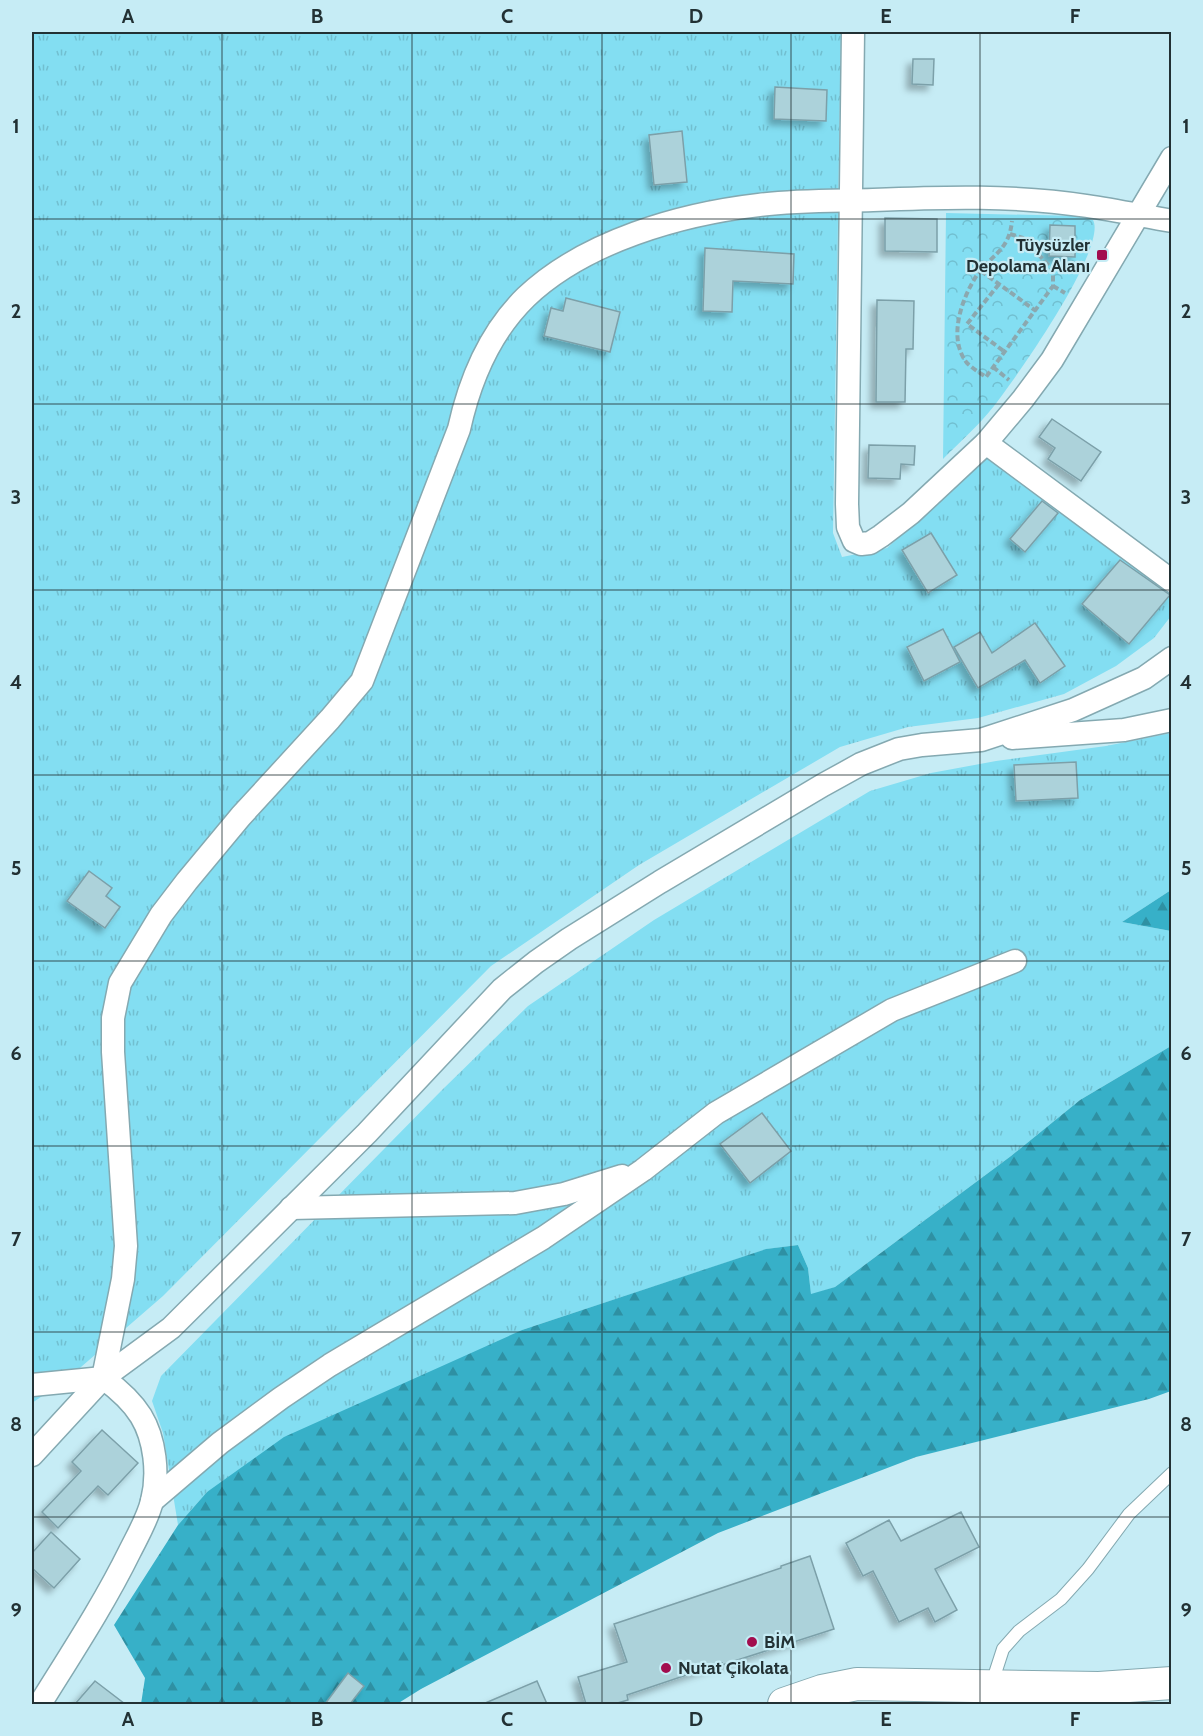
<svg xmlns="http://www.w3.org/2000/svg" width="1203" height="1736" font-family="Cabin,sans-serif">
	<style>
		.grass { fill: url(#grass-tufts) }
		.forest { fill: url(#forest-firs) }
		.park { fill: url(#park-crowns) }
		.building { fill: #acd2da; stroke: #7ca0a9; stroke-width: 1.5; filter: url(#shadow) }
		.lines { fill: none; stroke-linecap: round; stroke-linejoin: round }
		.lane-casing { stroke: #84a9b1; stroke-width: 14 }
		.street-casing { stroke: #84a9b1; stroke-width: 25 }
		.secondary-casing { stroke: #84a9b1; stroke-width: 34 }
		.path { stroke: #8ba8af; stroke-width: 4; stroke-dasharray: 6 3; stroke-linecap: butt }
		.lane { stroke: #fff; stroke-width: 12 }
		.street { stroke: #fff; stroke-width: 22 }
		.secondary { stroke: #fff; stroke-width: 32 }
		.grid { fill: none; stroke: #223134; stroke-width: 1.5; stroke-opacity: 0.55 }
		.poi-dot { fill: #a20d4e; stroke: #c6ecf5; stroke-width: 2 }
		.labels { text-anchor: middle; stroke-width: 4.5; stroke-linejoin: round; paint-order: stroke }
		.poi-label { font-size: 18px; font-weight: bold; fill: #223134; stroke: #c6ecf5; text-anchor: start }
		.neatline { fill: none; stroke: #223134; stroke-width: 2 }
		.grid-label { font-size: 20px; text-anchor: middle; font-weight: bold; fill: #223134 }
	</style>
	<defs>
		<pattern id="grass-tufts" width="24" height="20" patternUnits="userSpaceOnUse" patternTransform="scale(1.5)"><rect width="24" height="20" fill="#83def2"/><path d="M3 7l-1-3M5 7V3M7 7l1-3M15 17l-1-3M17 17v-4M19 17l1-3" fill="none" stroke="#71bfd0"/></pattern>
		<pattern id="forest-firs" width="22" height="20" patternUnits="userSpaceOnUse" patternTransform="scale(1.5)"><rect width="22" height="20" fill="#37b0c8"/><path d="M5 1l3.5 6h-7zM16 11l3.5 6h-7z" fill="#2e90a3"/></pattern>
		<pattern id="park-crowns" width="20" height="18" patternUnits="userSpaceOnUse" patternTransform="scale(1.5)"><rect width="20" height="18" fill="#83def2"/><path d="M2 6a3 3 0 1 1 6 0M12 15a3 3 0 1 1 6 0" fill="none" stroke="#71bfd0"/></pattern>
		<filter id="shadow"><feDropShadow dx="-5.5" dy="5.5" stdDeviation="3" flood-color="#0004"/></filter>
	</defs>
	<rect width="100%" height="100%" fill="#c6ecf5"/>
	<g class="grass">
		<polygon points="32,32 841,32 833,533 842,557 887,548 987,457 1059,512 1172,592 1171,616 1154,638 1116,666 1064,694 978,718 908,727 840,747 639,865 491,966 163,1296 66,1380 32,1403"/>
		<polygon points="1171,733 1171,890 1122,922 1171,931 1171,1046 1080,1100 1011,1156 835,1287 811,1295 808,1268 798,1245 767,1249 522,1330 207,1492 178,1525 163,1433 152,1401 161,1376 441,1091 528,1006 654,920 870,791 931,773 996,761 1106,746"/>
	</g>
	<g class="forest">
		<polygon points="1171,890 1171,931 1122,922"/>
		<polygon points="1171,1046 1171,1391 1149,1399 916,1457 718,1533 421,1689 397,1704 141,1704 145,1678 114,1625 178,1525 207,1492 284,1437 522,1330 766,1249 798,1245 808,1268 811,1294 835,1287 1011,1156 1080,1100"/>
	</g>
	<path class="park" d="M946,213L1078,216L1093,220C1108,248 1015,379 994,406C979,425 960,442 943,459Z"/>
	<g class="building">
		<polygon points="913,59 934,59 933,85 912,84"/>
		<polygon points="775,87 827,90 826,121 774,119"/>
		<polygon points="682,131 687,182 654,185 649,135"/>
		<polygon points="885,218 937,219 937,252 885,251"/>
		<polygon points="1050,225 1075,226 1075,257 1049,256"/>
		<polygon points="705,248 794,254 793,284 733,281 732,312 703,311"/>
		<polygon points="566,298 620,312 610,352 544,336 551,308 563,311"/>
		<polygon points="877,300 914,301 913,349 906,349 905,402 876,402"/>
		<polygon points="1052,419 1101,452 1081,481 1048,459 1055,448 1039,437"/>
		<polygon points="869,445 915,446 914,465 901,464 900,479 868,478"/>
		<polygon points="1042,501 1058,513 1025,552 1010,539"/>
		<polygon points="931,533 957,575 928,593 902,550"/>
		<polygon points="1120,560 1170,595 1129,644 1082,604"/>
		<polygon points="1035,623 1065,666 1040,683 1025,660 978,688 954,647 980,632 992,653"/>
		<polygon points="943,629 960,662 924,681 907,647"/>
		<polygon points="1076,762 1078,798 1016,801 1014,765"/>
		<polygon points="89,871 112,888 106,896 120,907 105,928 67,901"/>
		<polygon points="762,1113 791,1151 750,1183 720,1144"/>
		<polygon points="102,1430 138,1463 108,1495 98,1486 58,1528 42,1512 81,1471 72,1462"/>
		<polygon points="961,1512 979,1547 935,1569 957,1610 935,1622 928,1608 899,1622 873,1571 863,1576 846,1543 889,1520 901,1541"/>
		<polygon points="51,1532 80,1559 54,1588 32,1568 32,1553"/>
		<polygon points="810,1556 834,1629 722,1665 722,1663 627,1695 628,1700 614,1704 586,1704 578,1677 627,1662 614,1624 781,1568 781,1566"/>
		<polygon points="348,1673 364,1686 350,1704 325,1704"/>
		<polygon points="95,1681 125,1704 75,1704"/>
		<polygon points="537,1681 547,1704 483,1704"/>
	</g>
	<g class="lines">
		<g class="lane-casing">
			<polyline id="lane" points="991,1686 1003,1649 1019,1631 1061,1599 1088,1569 1129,1514 1172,1473"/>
		</g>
		<g class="street-casing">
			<g id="street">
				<polyline points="853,32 847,504 848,527 854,541 861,544 870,543 881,536 911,513 986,443"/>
				<polyline points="1172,158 1052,360 1023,399 986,443 1172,581"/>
				<polyline points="1012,738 1124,730 1172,720"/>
				<polyline points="291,1208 515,1203 564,1194 622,1176"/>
				<path d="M103,1378L123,1279L126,1246L113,1052V1018L120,983L161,915L187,881L241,816L330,719L362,681L459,429C470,379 489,333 526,297C585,241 681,214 759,205C797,200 835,201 873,200C944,197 1016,195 1087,206C1115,210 1143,216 1172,221"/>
				<path d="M32,1385L103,1378C118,1389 131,1400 141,1416C155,1439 159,1474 152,1501C148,1518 138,1535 130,1551C104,1604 71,1654 40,1704"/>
				<polyline points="32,1455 103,1378 171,1328 367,1133 502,989 536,962 569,939 660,882 823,785 861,764 899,749 922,745 981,740 1073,710 1144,678 1172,658"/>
				<polyline points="152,1501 220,1443 281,1398 330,1365 543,1238 643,1170 716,1113 892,1010 1015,961"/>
			</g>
		</g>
		<g class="secondary-casing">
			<polyline id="secondary" points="784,1704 822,1691 857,1684 1099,1688 1172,1683"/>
		</g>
		<g class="path">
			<path d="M1010,234L1023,238L1053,270V286L986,377C980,373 972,368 967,363C947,338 962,298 977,275C992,254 1009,251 1012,221"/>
			<polyline points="981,271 1036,311"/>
			<polyline points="999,284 967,324 1005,352"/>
			<polyline points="1053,286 1065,293"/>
			<polyline points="993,367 1009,380"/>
		</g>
		<use href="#lane" class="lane"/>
		<use href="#street" class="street"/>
		<use href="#secondary" class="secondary"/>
	</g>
	<path class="grid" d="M222,32V1704M412,32V1704M602,32V1704M791,32V1704M980,32V1704M32,219H1172M32,404H1172M32,590H1172M32,775H1172M32,961H1172M32,1146H1172M32,1332H1172M32,1517H1172"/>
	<g class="poi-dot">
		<rect x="1096" y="249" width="12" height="12" rx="3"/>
		<circle cx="752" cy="1642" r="6"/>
		<circle cx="666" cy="1668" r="6"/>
	</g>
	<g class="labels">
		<g class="poi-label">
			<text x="1090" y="251" text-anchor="end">Tüysüzler<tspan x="1090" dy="21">Depolama Alanı</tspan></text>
			<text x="764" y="1648">BİM</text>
			<text x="678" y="1674">Nutat Çikolata</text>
		</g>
	</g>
	<rect width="1203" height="1736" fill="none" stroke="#c6ecf5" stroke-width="66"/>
	<rect x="33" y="33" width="1137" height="1670" class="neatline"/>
	<g class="grid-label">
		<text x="128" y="23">A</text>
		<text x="317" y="23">B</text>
		<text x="507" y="23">C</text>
		<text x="696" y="23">D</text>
		<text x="886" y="23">E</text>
		<text x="1075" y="23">F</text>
		<text x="16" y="133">1</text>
		<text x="1186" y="133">1</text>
		<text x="16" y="318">2</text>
		<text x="1186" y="318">2</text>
		<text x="16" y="504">3</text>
		<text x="1186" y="504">3</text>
		<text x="16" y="689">4</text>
		<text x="1186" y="689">4</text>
		<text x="16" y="875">5</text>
		<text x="1186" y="875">5</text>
		<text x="16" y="1060">6</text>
		<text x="1186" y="1060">6</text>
		<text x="16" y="1246">7</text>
		<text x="1186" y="1246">7</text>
		<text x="16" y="1431">8</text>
		<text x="1186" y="1431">8</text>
		<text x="16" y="1617">9</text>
		<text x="1186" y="1617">9</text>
		<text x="128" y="1726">A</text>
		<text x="317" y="1726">B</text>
		<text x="507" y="1726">C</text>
		<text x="696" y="1726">D</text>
		<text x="886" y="1726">E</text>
		<text x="1075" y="1726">F</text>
	</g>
</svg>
